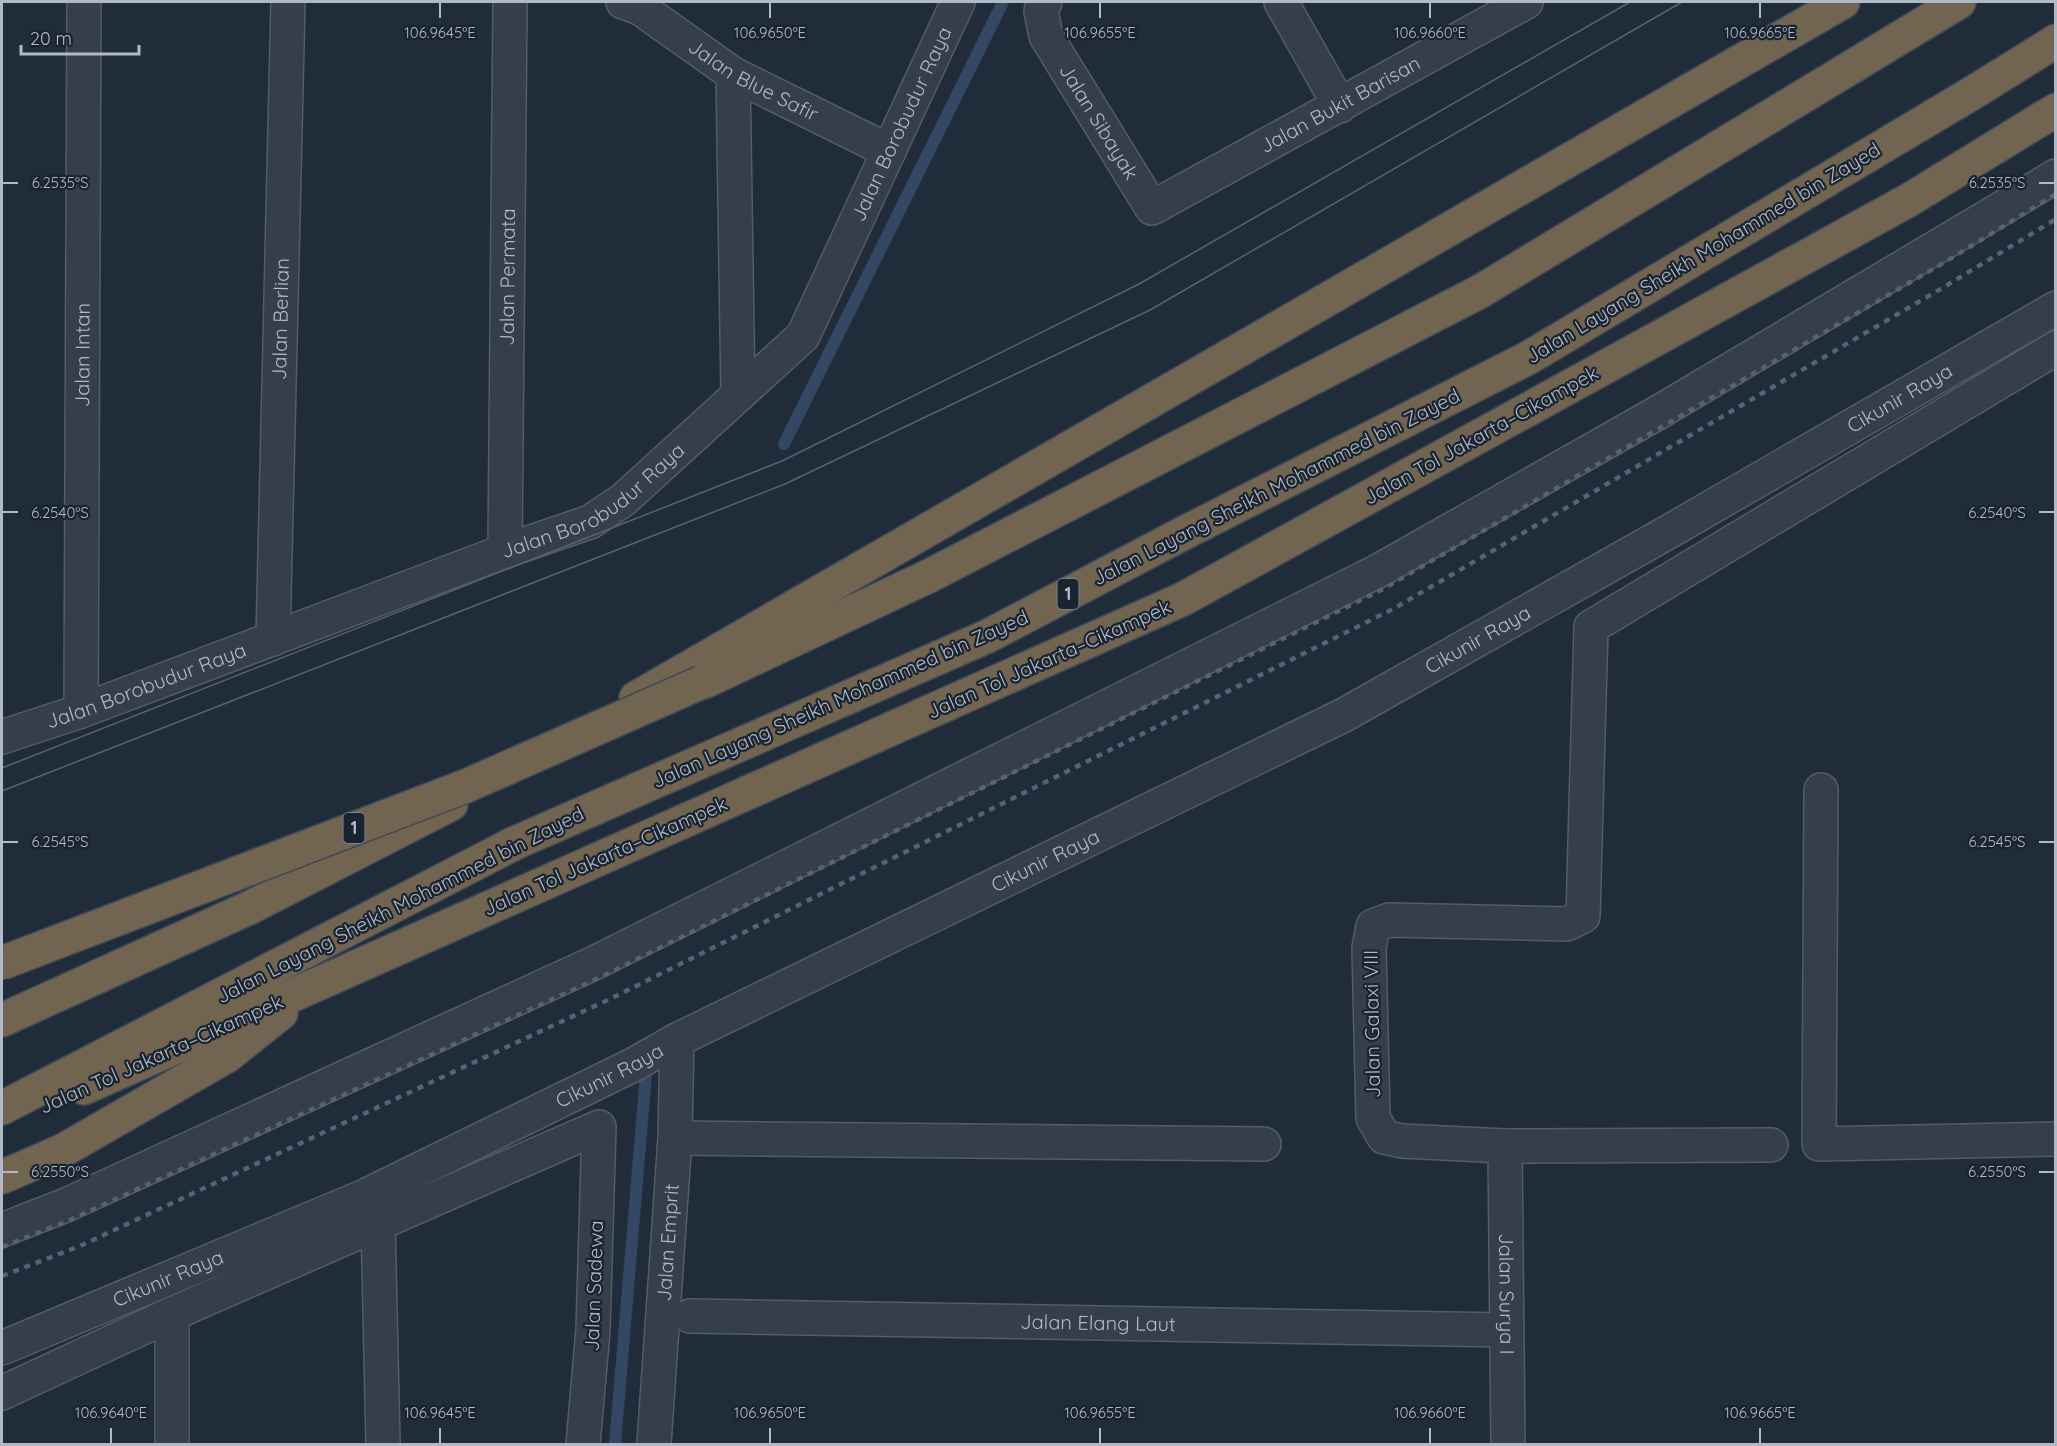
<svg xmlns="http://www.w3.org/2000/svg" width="2057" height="1446" font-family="Quicksand,sans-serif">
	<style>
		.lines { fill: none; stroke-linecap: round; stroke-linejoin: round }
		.stream { stroke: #344763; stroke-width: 12 }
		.minor-casing { stroke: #535c69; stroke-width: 36 }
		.highway-casing { stroke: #404956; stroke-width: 36 }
		.minor { stroke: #353e4b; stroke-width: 33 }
		.highway { stroke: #716552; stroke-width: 33 }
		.tram { stroke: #576272; stroke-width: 1.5 }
		.rail { stroke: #576272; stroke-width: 4.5; stroke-dasharray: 6 6; stroke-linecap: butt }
		.highway-bridge-casing { stroke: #404956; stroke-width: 36; stroke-linecap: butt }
		.highway-bridge { stroke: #716552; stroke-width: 33 }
		.ticks { fill: none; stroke: #b0b9c7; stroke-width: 2 }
		.labels { text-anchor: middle; stroke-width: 4.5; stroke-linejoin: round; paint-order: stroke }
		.shield { fill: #1a2330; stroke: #838c9a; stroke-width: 1.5 }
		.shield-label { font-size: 18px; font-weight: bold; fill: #b0b9c7 }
		.street-label { font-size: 20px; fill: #b0b9c7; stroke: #1a2330 }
		.ticks-label { font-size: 15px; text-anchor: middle; fill: #b0b9c7; stroke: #1a2330; stroke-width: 4.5; stroke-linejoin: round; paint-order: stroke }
	</style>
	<rect width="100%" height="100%" fill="#212c3b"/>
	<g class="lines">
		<g class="stream">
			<polyline points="784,444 1003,2"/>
			<polyline points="615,1444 646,1073"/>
		</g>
		<g class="minor-casing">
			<g id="minor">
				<path id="s1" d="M623,2L640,8L733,74L889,151"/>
				<path id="s2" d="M1045,2L1041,11L1046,36L1152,208L1526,2"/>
				<polyline points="1281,2 1340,106"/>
				<polyline points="733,74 738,394"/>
				<path id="s3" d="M505,551L510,2"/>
				<path id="s4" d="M273,639L288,2"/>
				<path id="s5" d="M81,711L84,2"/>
				<path id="s6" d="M2,737L81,711L505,551L590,522L623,500L803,336L958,2"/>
				<polyline points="1821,790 1819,1144 2056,1139"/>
				<polyline points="675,1138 1264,1144"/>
				<polyline points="1771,1145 1505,1146 1402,1141 1384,1137 1373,1118 1369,948 1373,926 1389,920 1567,924 1583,916 1591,627 2056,348"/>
				<path id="s7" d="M1505,1146L1508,1444"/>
				<polyline points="378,1222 383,1444"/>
				<polyline points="2,1230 66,1205 592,964 1380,570 1659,412 2056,176"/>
				<polyline points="172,1314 172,1444"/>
				<path id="s8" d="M690,1316L1507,1330"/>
				<path id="s9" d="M2,1348L365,1196L633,1065L677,1040L1344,715L1663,535L2056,308"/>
				<polyline points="2,1393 172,1314 599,1127 593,1330 583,1444"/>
				<path id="s10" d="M654,1444L675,1138L677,1040"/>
			</g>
		</g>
		<g class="highway-casing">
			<g id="highway">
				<polyline points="704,682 929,576 1481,291 1959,2"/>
				<polyline points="636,698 1843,2"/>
				<polyline points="2,1020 251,907 451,804"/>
				<polyline points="84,1088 1183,599 1909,200 2056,110"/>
				<polyline points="2,1108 515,843 988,636 1180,535 1528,358 1974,92 2056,41"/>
				<polyline points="2,1177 62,1151 227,1056 281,1013"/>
			</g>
		</g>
		<use href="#minor" class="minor"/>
		<use href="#highway" class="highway"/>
		<g class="tram">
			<polyline points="2,768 782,461 1139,284 1630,2"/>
			<polyline points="2,791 785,484 1150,310 1682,2"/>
		</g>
		<g class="rail">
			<polyline points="2,1247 68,1221 601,977 1385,588 1945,262 2056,194"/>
			<polyline points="2,1276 80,1246 612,998 1393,609 1944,287 2056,219"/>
		</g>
		<g class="highway-bridge-casing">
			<polyline id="highway-bridge" points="2,963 466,786 702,682"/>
		</g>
		<use href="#highway-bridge" class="highway-bridge"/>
	</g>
	<path class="ticks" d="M440,3V18M770,3V18M1100,3V18M1430,3V18M1760,3V18M3,183H18M2039,183H2054M3,512H18M2039,512H2054M3,842H18M2039,842H2054M3,1172H18M2039,1172H2054M111,1428V1443M440,1428V1443M770,1428V1443M1100,1428V1443M1430,1428V1443M1760,1428V1443"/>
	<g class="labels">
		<g class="shield">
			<rect x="1057.5" y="579" width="21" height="30" rx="4.5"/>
			<rect x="343.5" y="813" width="21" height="30" rx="4.5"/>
		</g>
		<g class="shield-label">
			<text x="1068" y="600">1</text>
			<text x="354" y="834">1</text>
		</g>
		<g class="street-label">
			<text dy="7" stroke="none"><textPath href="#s1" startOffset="153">Jalan Blue Safir</textPath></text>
			<text dy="7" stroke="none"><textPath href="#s2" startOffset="452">Jalan Bukit Barisan</textPath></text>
			<text dy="7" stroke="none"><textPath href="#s2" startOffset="136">Jalan Sibayak</textPath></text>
			<text dy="7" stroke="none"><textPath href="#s6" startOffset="1143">Jalan Borobudur Raya</textPath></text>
			<text transform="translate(1703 253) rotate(-31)" y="7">Jalan Layang Sheikh Mohammed bin Zayed</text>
			<text dy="7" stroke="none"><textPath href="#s3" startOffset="274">Jalan Permata</textPath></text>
			<text dy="7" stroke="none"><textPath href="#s4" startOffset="320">Jalan Berlian</textPath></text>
			<text dy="7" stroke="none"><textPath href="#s5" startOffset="356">Jalan Intan</textPath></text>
			<text dy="7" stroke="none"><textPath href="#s9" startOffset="2124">Cikunir Raya</textPath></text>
			<text transform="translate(1481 435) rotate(-29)" y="7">Jalan Tol Jakarta–Cikampek</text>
			<text transform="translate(1276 487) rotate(-27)" y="7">Jalan Layang Sheikh Mohammed bin Zayed</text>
			<text dy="7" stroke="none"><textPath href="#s6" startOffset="639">Jalan Borobudur Raya</textPath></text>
			<text dy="7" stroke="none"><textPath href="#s9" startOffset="1638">Cikunir Raya</textPath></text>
			<text transform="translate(1049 659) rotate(-24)" y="7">Jalan Tol Jakarta–Cikampek</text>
			<text dy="7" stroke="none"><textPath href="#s6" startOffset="153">Jalan Borobudur Raya</textPath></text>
			<text transform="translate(840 699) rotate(-24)" y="7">Jalan Layang Sheikh Mohammed bin Zayed</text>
			<text transform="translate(605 856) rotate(-24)" y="7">Jalan Tol Jakarta–Cikampek</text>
			<text dy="7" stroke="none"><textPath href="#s9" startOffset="1152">Cikunir Raya</textPath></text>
			<text transform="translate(400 905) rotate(-27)" y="7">Jalan Layang Sheikh Mohammed bin Zayed</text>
			<text transform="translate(1372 1024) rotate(-91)" y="7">Jalan Galaxi VIII</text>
			<text transform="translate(161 1054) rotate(-24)" y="7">Jalan Tol Jakarta–Cikampek</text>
			<text dy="7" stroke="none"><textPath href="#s9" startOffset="666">Cikunir Raya</textPath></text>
			<text dy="7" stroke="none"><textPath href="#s10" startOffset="202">Jalan Emprit</textPath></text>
			<text dy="7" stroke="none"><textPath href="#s9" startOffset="180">Cikunir Raya</textPath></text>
			<text transform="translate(594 1286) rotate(-88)" y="7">Jalan Sadewa</text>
			<text dy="7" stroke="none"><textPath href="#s7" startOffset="148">Jalan Surya I</textPath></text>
			<text dy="7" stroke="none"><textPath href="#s8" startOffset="408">Jalan Elang Laut</textPath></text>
		</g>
	</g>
	<g class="ticks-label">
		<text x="440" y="38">106.9645°E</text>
		<text x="770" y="38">106.9650°E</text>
		<text x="1100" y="38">106.9655°E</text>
		<text x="1430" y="38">106.9660°E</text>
		<text x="1760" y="38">106.9665°E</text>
		<text x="60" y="188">6.2535°S</text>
		<text x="1997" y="188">6.2535°S</text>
		<text x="60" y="518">6.2540°S</text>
		<text x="1997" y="518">6.2540°S</text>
		<text x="60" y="847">6.2545°S</text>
		<text x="1997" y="847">6.2545°S</text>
		<text x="60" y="1177">6.2550°S</text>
		<text x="1997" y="1177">6.2550°S</text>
		<text x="111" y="1418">106.9640°E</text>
		<text x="440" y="1418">106.9645°E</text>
		<text x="770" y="1418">106.9650°E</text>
		<text x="1100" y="1418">106.9655°E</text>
		<text x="1430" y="1418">106.9660°E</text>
		<text x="1760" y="1418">106.9665°E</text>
	</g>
	<rect width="2057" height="1446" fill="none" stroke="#b0b9c7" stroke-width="6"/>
	<path d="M21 45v9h118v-9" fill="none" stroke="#b0b9c7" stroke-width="3"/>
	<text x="30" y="45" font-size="18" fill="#b0b9c7" stroke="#1a2330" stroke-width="4.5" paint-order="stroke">20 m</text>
</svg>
